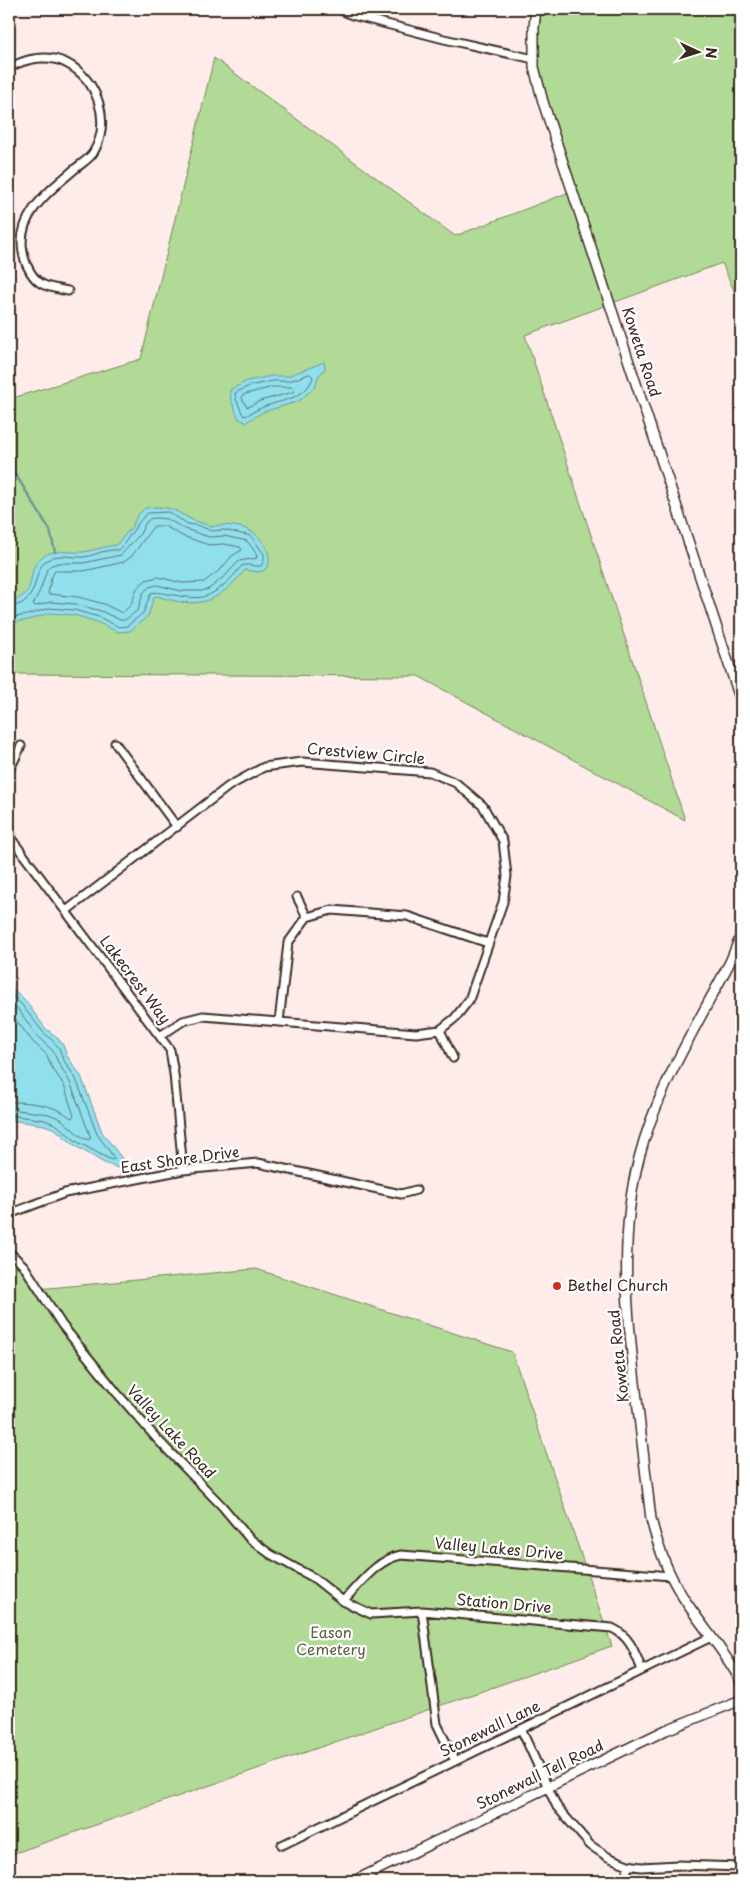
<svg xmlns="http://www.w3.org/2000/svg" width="750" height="1890" font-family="'Playpen Sans',sans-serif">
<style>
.green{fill:#b1da97;stroke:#76825a}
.water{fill:#90dfed;stroke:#6e979a}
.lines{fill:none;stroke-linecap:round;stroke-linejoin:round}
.shore{stroke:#5d7271;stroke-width:1}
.stream{stroke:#6e979a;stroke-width:2.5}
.minor-casing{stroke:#3b2a1e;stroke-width:11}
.tertiary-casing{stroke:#3b2a1e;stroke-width:12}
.minor{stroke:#fff;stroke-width:7}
.tertiary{stroke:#fff;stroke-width:9}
.poi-dot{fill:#c8321e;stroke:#fff;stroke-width:2}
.labels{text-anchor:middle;stroke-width:4.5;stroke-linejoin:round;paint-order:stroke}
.street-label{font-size:15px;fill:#3b2a1e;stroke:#fff}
.poi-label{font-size:15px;fill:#3b2a1e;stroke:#fff;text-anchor:start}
.park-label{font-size:15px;fill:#5e5f42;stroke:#fff}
</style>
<rect width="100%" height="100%" fill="#feecea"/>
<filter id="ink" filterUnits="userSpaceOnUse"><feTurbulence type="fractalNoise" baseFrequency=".02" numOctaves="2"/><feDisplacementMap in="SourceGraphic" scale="10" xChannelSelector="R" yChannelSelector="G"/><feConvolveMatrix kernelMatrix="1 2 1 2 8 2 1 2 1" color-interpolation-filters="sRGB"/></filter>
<g filter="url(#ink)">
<path class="green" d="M 541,9 L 741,9 L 741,307 L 722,263 L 525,335 L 685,820 L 418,676 L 9,674 L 9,399 L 141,359 L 214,58 L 455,236 L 575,190 L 534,62 Z
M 9,1248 L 38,1289 L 256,1269 L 512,1352 L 612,1646 L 9,1855 Z"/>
<path class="water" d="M 324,362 L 325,368 L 318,377 L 315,387 L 299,401 L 263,412 L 246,422 L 239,419 L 231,400 L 230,390 L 247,381 L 272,376 L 288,376 Z
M 157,507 C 175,508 174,511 189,518 C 192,520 207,525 211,526 C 214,527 218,525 222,525 C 231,525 245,527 252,532 C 263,538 277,561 264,570 C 258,574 251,570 245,570 C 217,603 199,610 157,596 L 154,597 L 148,616 L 130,631 L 118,632 L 97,622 L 74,615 L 50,613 L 28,620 L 9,623 L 9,602 C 39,594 25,577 38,561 C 50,547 67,553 82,552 C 94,551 104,546 116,545 L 132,527 L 137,516 L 145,508 Z
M 9,985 L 25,1000 L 46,1029 L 56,1036 L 63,1045 L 67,1056 L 81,1076 L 102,1132 L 123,1160 L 125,1165 L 121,1169 L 104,1163 L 74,1145 L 55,1129 L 44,1125 L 9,1120 Z"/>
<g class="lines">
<path class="shore" d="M 310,374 L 313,377 C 307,396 289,399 272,404 C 262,407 254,411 246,416 L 243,415 L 236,399 L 235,393 L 249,386 L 272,381 L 289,381 Z
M 273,387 L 292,387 L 295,389 L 293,392 L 260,401 L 248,407 L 246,406 L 242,398 L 243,395 Z
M 157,518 L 167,519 L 185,529 L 209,537 L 224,536 L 247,541 L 256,553 L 257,558 L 239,561 L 226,575 L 209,589 L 201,591 L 181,591 L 157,585 L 149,587 L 143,593 L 138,610 L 125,620 L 120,620 L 101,611 L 76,604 L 50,602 L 36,606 L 33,605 L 41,588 L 47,569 L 51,565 L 59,563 L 83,563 L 121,555 L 140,534 L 146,522 L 150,519 Z
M 154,526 L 165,526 L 182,536 L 209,545 L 224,544 L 240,547 L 242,550 L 232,556 L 221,569 L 204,582 L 182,583 L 158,577 L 146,580 L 137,588 L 131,605 L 122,613 L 104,604 L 78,597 L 48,594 L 51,578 L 55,571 L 84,571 L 124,562 L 131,557 Z
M 9,607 C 44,603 29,569 49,559 C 59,553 72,558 84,557 C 92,556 99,552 106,551 C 110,550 114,550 118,550 C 130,539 136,522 148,513 L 168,512 L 188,524 L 200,526 L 211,531 L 224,530 L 251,536 L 264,554 L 264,560 L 261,566 C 255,567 248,563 242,566 C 238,569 235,575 231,578 C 225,585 211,596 202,597 C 187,600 159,590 151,593 L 143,613 L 127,626 L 119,627 L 99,617 L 74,610 L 50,608 L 27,615 L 9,618
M 9,992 L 21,1004 L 43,1032 L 52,1040 L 59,1048 L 63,1059 L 76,1079 L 97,1134 L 115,1159 L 112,1160 L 107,1158 L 76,1141 L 57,1125 L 45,1120 L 9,1115
M 9,1001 L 17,1008 L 38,1037 L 53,1051 L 58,1062 L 70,1082 L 91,1138 L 88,1140 L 79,1135 L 61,1119 L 49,1114 L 9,1109
M 9,1011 L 33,1042 L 47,1055 L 51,1066 L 64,1085 L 74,1116 L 71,1118 C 55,1104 29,1102 9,1102"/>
<path class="stream" d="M 9,464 L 50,530 L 55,552"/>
<defs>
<path id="minor" d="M 339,9 L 352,15 L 444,39 L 534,59
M 9,68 C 26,58 48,54 66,63 C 98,79 112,122 93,153 C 89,159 81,164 76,168 C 49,191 13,217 24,257 C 26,266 33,279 42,284 C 49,288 60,289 68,291
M 115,743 L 177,827
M 9,771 L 21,746
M 9,827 L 13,841 L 170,1050 L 174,1074 L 183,1170
M 297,897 L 307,917
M 66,911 L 229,786 L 264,767 L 302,762 L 430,772 L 456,783 L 483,806 L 503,841 L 507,876 L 503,902 L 469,1000 L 455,1018 L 440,1030 L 416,1033 L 203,1016 L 183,1021 L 160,1036
M 279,1022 L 288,943 L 307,917 L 332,910 L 407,916 L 488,943
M 440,1030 L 453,1058
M 9,1214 L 65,1193 L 183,1170 L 258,1163 L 401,1194 L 416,1190
M 9,1252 L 24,1266 L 62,1325 L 116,1392 L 157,1439 L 222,1506 L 249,1538 L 270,1554 L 314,1578 L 343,1601 L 371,1614 L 422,1611 L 612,1628 C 630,1636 635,1653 642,1670
M 343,1601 C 360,1584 376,1560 401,1555 L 671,1576
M 422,1611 L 437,1724 L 455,1761
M 521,1729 L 557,1807 L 590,1845 L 608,1857 L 628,1865 L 641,1867 L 678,1865 L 741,1867
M 282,1845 L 711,1637
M 625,1881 L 628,1865"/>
<path id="tertiary" d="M 536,9 L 534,27 L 534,67 L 543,102 L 741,701
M 741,935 L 731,960 C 698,1024 657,1088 639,1158 C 619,1235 627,1314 636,1391 C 641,1434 646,1477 651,1519 C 658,1547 667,1573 683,1597 C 701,1626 726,1652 741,1682
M 354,1881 L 666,1730 L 741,1700"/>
</defs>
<use href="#minor" class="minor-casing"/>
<use href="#tertiary" class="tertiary-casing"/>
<use href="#minor" class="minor"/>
<use href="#tertiary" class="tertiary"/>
</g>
</g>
<circle class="poi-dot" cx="557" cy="1286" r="5"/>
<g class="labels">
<g class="street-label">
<text transform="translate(641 352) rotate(72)" y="5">Koweta Road</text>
<text transform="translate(366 754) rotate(5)" y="5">Crestview Circle</text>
<text transform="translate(135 980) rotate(53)" y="5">Lakecrest Way</text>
<text transform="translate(180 1160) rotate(-8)" y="5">East Shore Drive</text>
<text transform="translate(619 1356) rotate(-96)" y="5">Koweta Road</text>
<text transform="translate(171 1432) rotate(47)" y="5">Valley Lake Road</text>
<text transform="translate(499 1549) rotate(5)" y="5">Valley Lakes Drive</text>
<text transform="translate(504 1604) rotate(5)" y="5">Station Drive</text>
<text transform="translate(490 1729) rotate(-26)" y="5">Stonewall Lane</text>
<text transform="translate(540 1775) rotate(-26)" y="5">Stonewall Tell Road</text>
</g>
<g class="poi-label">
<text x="567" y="1291">Bethel Church</text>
</g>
<g class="park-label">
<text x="331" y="1638">Eason<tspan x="331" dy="17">Cemetery</tspan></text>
</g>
</g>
<rect width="750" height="1890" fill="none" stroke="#fff" stroke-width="30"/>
<rect x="15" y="15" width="720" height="1860" fill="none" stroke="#3b2a1e" stroke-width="2" filter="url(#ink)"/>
<g transform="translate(698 52) rotate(94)" stroke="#ffffff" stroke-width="4" paint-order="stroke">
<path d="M0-4L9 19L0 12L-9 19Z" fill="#3b2a1e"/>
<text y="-8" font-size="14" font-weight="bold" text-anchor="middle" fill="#3b2a1e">N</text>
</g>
</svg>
